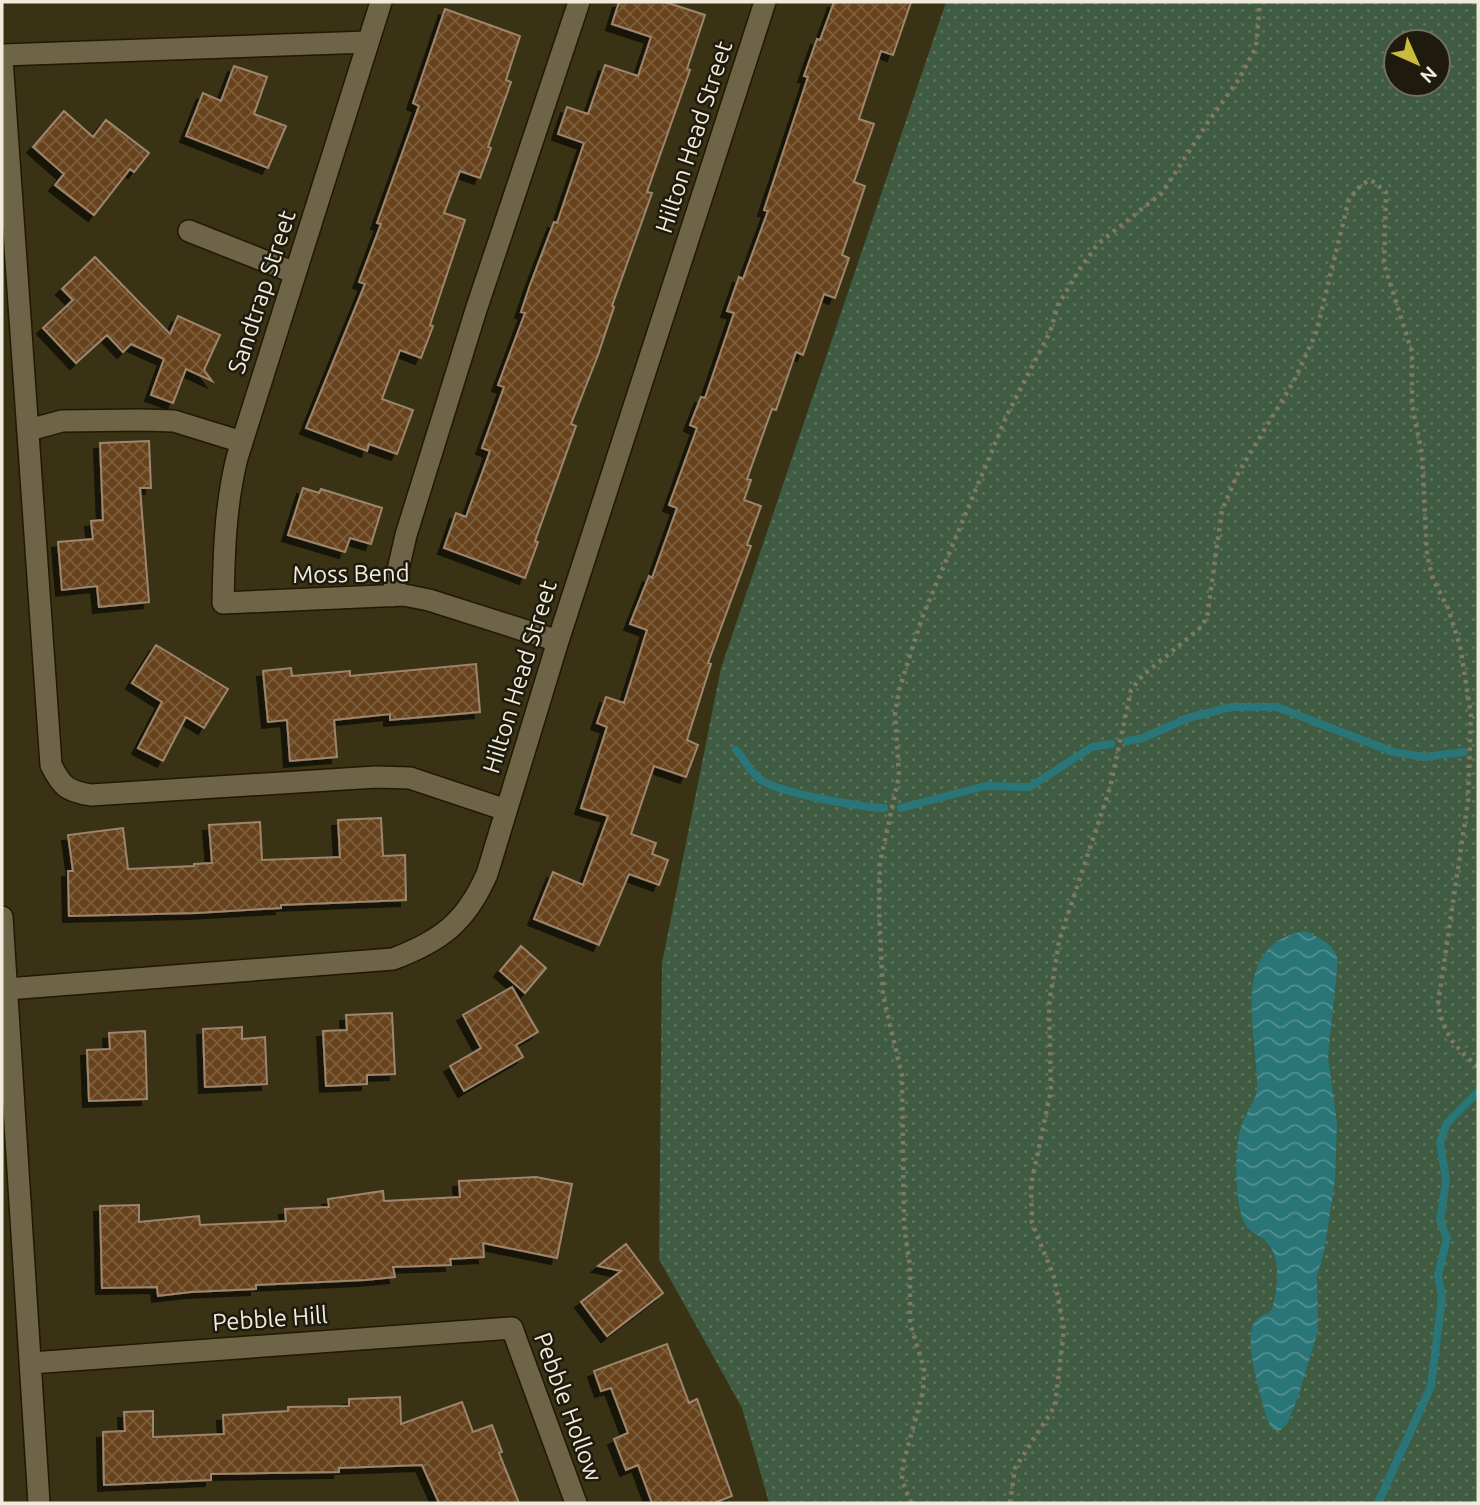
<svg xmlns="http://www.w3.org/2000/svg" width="1480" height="1505" font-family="Ubuntu,sans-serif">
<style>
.grass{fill:url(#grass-dots);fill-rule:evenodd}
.water{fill:url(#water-waves)}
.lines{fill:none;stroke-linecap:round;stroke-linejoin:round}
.stream{stroke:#2a7578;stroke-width:8}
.building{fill:url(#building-cross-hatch);stroke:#9e856d;stroke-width:2;filter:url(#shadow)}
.minor-casing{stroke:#221900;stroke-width:24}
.path{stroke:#807961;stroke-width:4.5;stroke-dasharray:3.5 5;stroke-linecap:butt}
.minor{stroke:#6e6447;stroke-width:21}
.labels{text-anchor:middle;stroke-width:5;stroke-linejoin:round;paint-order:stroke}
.street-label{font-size:24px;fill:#f0ebda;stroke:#1e1a0e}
</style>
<defs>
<pattern id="grass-dots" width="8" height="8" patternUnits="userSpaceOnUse" patternTransform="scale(1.75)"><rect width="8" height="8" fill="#3f5b41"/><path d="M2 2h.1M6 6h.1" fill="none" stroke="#5b735c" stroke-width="1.8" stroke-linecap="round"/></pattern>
<pattern id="water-waves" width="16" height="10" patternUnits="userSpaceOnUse" patternTransform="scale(1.75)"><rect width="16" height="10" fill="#2a7578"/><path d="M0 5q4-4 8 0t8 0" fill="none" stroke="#548f91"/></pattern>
<pattern id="building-cross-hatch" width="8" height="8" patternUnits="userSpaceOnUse" patternTransform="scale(1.75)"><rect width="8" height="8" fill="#67431c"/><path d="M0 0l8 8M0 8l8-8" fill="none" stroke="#7d5e3c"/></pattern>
<filter id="shadow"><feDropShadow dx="-6" dy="6" stdDeviation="0" flood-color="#0009"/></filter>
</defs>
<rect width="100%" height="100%" fill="#3a3215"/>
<path class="grass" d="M 946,2 L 1478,2 L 1478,1503 L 769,1503 L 742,1408 L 659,1259 L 662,963 L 721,668 ZM 1396,42 L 1438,42 L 1438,84 L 1396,84 Z"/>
<path class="water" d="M 1306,931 C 1320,939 1334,943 1338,960 L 1328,1056 L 1337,1124 L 1335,1181 L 1324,1251 L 1317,1276 L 1318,1331 L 1297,1400 L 1288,1422 L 1281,1430 L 1273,1430 L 1267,1419 C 1262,1399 1241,1337 1256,1320 C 1259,1316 1266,1314 1271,1312 C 1277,1294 1282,1261 1269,1245 C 1258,1231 1247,1236 1241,1214 C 1235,1191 1234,1146 1242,1124 C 1246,1113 1256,1101 1257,1089 C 1259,1035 1225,944 1306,931 Z"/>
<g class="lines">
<path class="stream" d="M 1127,741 L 1143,738 L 1188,718 L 1231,707 L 1277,707 L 1393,752 L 1424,757 L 1464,752
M 736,750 C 744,759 751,773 761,780 C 780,793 859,807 884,808
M 901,808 L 985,786 L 1030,787 L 1092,747 L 1111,744
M 1378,1503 L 1431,1386 L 1442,1297 L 1438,1275 L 1447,1238 L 1440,1221 L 1446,1180 L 1440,1142 L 1447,1123 L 1478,1092"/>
</g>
<path class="building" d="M 619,2 L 665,2 L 705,15 L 687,69 L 690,70 L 647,192 L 652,193 L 612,306 L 614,307 L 598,355 L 571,424 L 576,426 L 535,541 L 538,542 L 525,578 L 444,548 L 456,513 L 466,517 L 490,451 L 482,448 L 504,387 L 498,385 L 525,313 L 521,312 L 530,285 L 554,222 L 557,223 L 584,143 L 558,134 L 567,107 L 588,114 L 605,65 L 638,76 L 651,37 L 612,24 Z
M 834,2 L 911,2 L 893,55 L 881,51 L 859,119 L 874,124 L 854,182 L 865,186 L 842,255 L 849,258 L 835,298 L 824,294 L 803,355 L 796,352 L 776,410 L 772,409 L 747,479 L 751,480 L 744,500 L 761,506 L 747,545 L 751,546 L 708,663 L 711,664 L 687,740 L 698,745 L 686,777 L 654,766 L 631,834 L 656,843 L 652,854 L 668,860 L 659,885 L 629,874 L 599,945 L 534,919 L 553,872 L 583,885 L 608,816 L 581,808 L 607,727 L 597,723 L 606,697 L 624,703 L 647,630 L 630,624 L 649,576 L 652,578 L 677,508 L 669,505 L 697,428 L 690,425 L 701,397 L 705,398 L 734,313 L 727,311 L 739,277 L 743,279 L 768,211 L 764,210 L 808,77 L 804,76 L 817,39 L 820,40 Z
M 445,9 L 520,36 L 506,80 L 511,82 L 488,147 L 491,148 L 480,178 L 460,171 L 444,213 L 465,220 L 430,325 L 433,326 L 421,358 L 400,350 L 382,399 L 413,410 L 397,454 L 369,444 L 367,451 L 306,428 L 365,284 L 359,282 L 381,224 L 377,223 L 419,106 L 413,103 Z
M 234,66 L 267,77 L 254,114 L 286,126 L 268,168 L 186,136 L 203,93 L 221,101 Z
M 64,111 L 93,137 L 106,120 L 149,153 L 134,172 L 130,169 L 94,215 L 55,185 L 64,174 L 33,147 Z
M 95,257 L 170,334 L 178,316 L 220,335 L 204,370 L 212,381 L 186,369 L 173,403 L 151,395 L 164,359 L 131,344 L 123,352 L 107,335 L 76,363 L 43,328 L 73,300 L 62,289 Z
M 149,441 L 151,488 L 140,488 L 149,602 L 99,607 L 97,586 L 62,590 L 58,542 L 93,539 L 91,521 L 103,520 L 100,443 Z
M 303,488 L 319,493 L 321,489 L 382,508 L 371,544 L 350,538 L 345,552 L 288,535 Z
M 156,645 L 228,689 L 204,728 L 186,717 L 163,761 L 138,748 L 162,702 L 132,683 Z
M 476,664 L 480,712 L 390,720 L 390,714 L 334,720 L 337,757 L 290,761 L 287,720 L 268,722 L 263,671 L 291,668 L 292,676 L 350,671 L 350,676 Z
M 381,818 L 383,856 L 405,855 L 406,900 L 281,905 L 281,908 L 196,913 L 69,916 L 68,871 L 73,871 L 68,835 L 123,828 L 128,869 L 194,866 L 194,864 L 212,863 L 209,825 L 260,822 L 262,860 L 340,857 L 338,820 Z
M 521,946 L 546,968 L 525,993 L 500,971 Z
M 512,987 L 538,1032 L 516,1045 L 523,1057 L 464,1091 L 450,1066 L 481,1048 L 463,1015 Z
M 392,1013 L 395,1074 L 367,1075 L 367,1084 L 326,1086 L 323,1031 L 347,1030 L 346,1015 Z
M 242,1027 L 242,1039 L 265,1037 L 267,1084 L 205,1087 L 203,1029 Z
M 145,1031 L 147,1099 L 89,1101 L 87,1050 L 110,1049 L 109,1033 Z
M 536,1177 L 572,1184 L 557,1258 L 483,1243 L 484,1257 L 450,1259 L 451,1265 L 393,1267 L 395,1277 L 365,1280 L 256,1285 L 256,1289 L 191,1292 L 158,1296 L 157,1287 L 102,1288 L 100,1206 L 139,1205 L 139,1222 L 199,1216 L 200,1225 L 286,1221 L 285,1209 L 329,1207 L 328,1199 L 383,1191 L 384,1201 L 460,1197 L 459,1181 Z
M 626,1244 L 663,1293 L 607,1336 L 581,1302 L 621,1271 L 598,1266 Z
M 667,1344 L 689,1403 L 697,1399 L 732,1496 L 714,1503 L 652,1503 L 638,1465 L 626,1470 L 614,1439 L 628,1433 L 611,1388 L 601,1391 L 594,1371 Z
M 400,1397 L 401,1424 L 462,1402 L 473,1432 L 492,1425 L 502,1452 L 499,1453 L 519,1503 L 439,1503 L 422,1465 L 339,1468 L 339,1472 L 211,1474 L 211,1480 L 104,1485 L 103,1432 L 125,1431 L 124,1412 L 153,1411 L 153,1437 L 224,1434 L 223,1415 L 288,1411 L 288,1407 L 349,1406 L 349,1399 Z"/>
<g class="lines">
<defs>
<path id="minor" d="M 381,2 L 237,458 C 225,506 224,554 223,603 L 404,595 L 429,600 L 558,641
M 2,55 L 368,42
M 2,59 L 51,765 C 62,787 67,791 91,795 L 376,777 L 410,778 L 506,810
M 189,231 L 295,273
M 29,430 L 62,421 L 142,420 L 174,421 L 242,442
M 392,596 L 406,535 L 476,310 L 579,2
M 2,917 L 39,1503
M 7,989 L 393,959 C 441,941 466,922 487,874 L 558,641 L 765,2
M 31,1363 L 512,1328 L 576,1503"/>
</defs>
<use href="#minor" class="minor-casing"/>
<path class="path" d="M 911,1503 L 902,1480 L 903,1464 L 923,1392 L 924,1368 L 910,1323 L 910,1266 L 904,1226 L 902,1076 L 883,995 L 879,909 L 880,863 L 899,776 L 895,714 L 899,690 L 922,618 L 1007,415 L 1050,332 L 1058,305 L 1081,267 L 1098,244 L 1162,193 L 1208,122 L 1239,79 L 1256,47 L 1260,2
M 1010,1503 L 1015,1468 L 1055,1406 L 1064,1329 L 1054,1277 L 1032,1223 L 1031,1185 L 1051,1090 L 1049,1005 L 1059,941 L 1110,788 L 1131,690 L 1142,676 L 1199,629 L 1207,618 L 1222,510 L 1237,475 L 1294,381 L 1316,333 L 1349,199 L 1362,184 L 1371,180 L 1386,192 L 1384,264 L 1412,352 L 1412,405 L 1422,454 L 1427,555 L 1433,579 L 1448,608 L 1460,646 L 1471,715 L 1468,801 L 1438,1004 C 1444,1035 1455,1047 1478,1067"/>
<use href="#minor" class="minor"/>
</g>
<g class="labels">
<g class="street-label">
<text transform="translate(694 137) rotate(-72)" y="8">Hilton Head Street</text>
<text transform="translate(262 292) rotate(-72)" y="8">Sandtrap Street</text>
<text transform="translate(351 574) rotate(-1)" y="8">Moss Bend</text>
<text transform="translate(520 677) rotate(-73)" y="8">Hilton Head Street</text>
<text transform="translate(270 1319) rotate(-4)" y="8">Pebble Hill</text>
<text transform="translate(568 1407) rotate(70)" y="8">Pebble Hollow</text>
</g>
</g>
<rect width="1480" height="1505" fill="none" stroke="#f0ebda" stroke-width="7"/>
<g transform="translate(1417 63) rotate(135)"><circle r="33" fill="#1e1a0e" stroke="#726e60" stroke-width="2"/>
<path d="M0-5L12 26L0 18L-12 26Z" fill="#c9bb3b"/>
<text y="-10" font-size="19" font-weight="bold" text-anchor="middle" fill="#f0ebda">N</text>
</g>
</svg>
